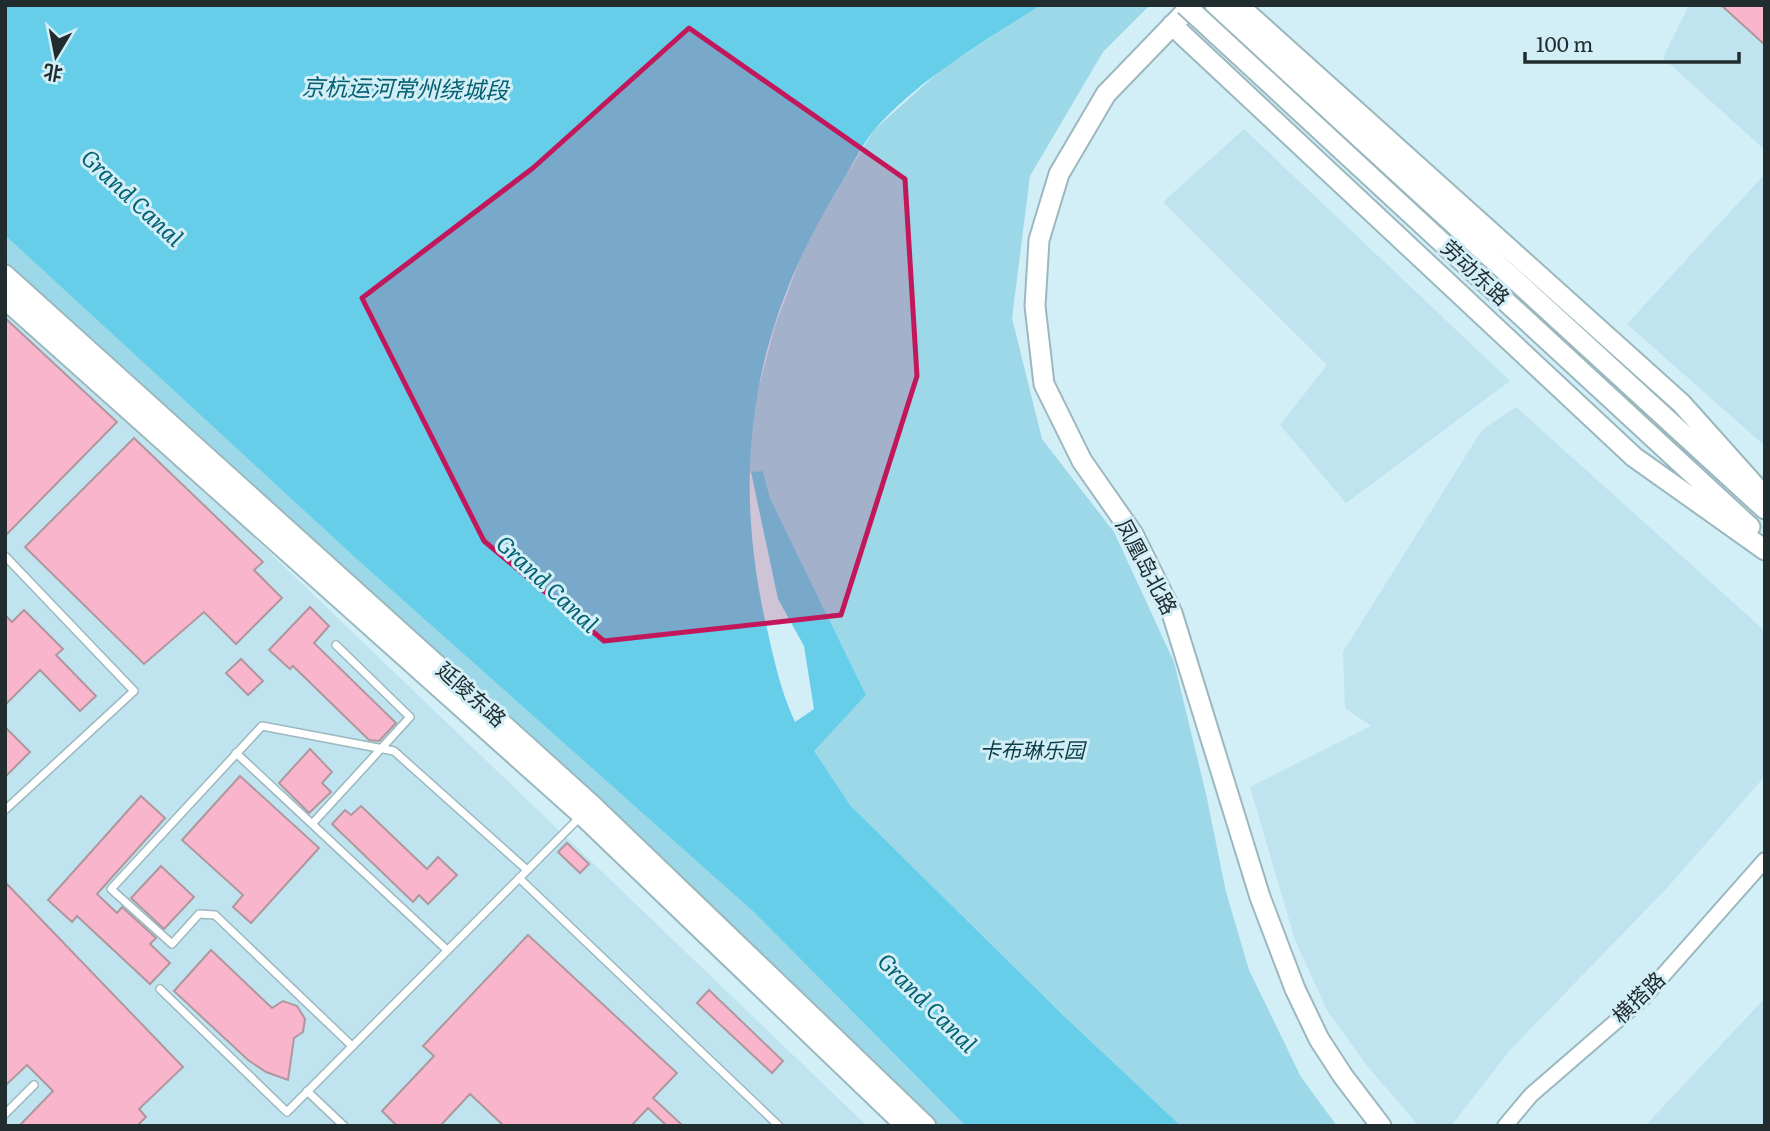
<svg xmlns="http://www.w3.org/2000/svg" width="1770" height="1131" font-family="Literata,'Noto Sans SC',serif">
<style>
.built{fill:#bfe4ef}
.green{fill:#9cd8e8}
.water{fill:#66cee8}
.building{fill:#f8b5cc;stroke:#b0979e;stroke-width:2}
.lines{fill:none;stroke-linecap:round;stroke-linejoin:round}
.lane-casing{stroke:#9cb8bf;stroke-width:10}
.street-casing{stroke:#9cb8bf;stroke-width:18}
.secondary-casing{stroke:#9cb8bf;stroke-width:23}
.lane{stroke:#fff;stroke-width:7}
.street{stroke:#fff;stroke-width:14}
.secondary{stroke:#fff;stroke-width:19}
.secondary-bridge-casing{stroke:#9cb8bf;stroke-width:23;stroke-linecap:butt}
.secondary-bridge{stroke:#fff;stroke-width:19}
.marked{fill:#c2185b;fill-opacity:0.2;stroke:#c2185b;stroke-width:5;stroke-linejoin:round}
.labels{text-anchor:middle;stroke-width:6;stroke-linejoin:round;paint-order:stroke}
.street-label{font-size:21px;fill:#212c2f;stroke:#d2eef6}
.park-label{font-size:21px;font-style:italic;fill:#0b3d48;stroke:#d2eef6}
.water-label{font-size:23px;font-style:italic;fill:#046173;stroke:#d2eef6}
</style>
<rect width="100%" height="100%" fill="#d2eef6"/>
<path class="built" d="M 1689,5 L 1765,5 L 1765,150 L 1663,58 Z
M 1244,129 L 1510,381 L 1346,503 L 1280,425 L 1327,365 L 1163,202 Z
M 1765,174 L 1765,446 L 1627,324 Z
M 5,315 L 247,531 L 867,1126 L 5,1126 Z
M 1516,407 L 1765,631 L 1765,776 L 1667,888 L 1510,1050 L 1451,1126 L 1419,1126 L 1368,1067 L 1328,1012 L 1295,940 L 1250,787 L 1371,726 L 1345,708 L 1343,652 L 1482,430 Z
M 1765,998 L 1765,1126 L 1645,1126 Z"/>
<path class="green" d="M 1041,5 L 1150,5 L 1103,52 L 1030,176 L 1012,318 L 1042,439 L 1114,532 L 1174,662 L 1206,794 L 1226,892 L 1249,970 L 1301,1077 L 1337,1126 L 1181,1126 L 1064,1016 L 850,805 L 813,751 L 866,695 L 770,498 L 763,471 L 747,473 L 752,413 L 775,326 L 808,238 L 874,130 L 942,69 Z
M 5,214 L 748,902 L 974,1126 L 940,1126 L 731,924 L 5,267 Z"/>
<path class="water" d="M 5,5 L 1041,5 C 984,42 921,77 875,129 C 860,147 849,172 836,192 C 753,329 731,464 765,620 C 773,655 780,690 795,722 L 814,709 L 804,646 L 778,599 L 751,472 L 763,471 L 770,498 L 866,695 L 814,751 L 850,805 L 1064,1016 L 1181,1126 L 966,1126 L 754,912 L 358,560 L 5,235 Z"/>
<path class="building" d="M 1721,5 L 1765,5 L 1765,45 Z
M 5,318 L 117,422 L 5,536 Z
M 134,438 L 263,562 L 254,570 L 282,598 L 236,644 L 204,612 L 144,664 L 25,547 Z
M 310,607 L 329,626 L 314,643 L 396,723 L 379,741 L 369,740 L 293,666 L 290,669 L 269,650 Z
M 24,610 L 63,649 L 56,655 L 96,696 L 80,711 L 40,670 L 5,705 L 5,615 L 12,622 Z
M 241,659 L 263,681 L 248,695 L 226,673 Z
M 5,727 L 30,752 L 5,777 Z
M 310,749 L 332,772 L 322,783 L 331,792 L 309,813 L 279,783 Z
M 240,776 L 319,848 L 251,923 L 233,907 L 243,895 L 182,840 Z
M 141,796 L 165,818 L 97,894 L 117,913 L 122,907 L 156,938 L 150,944 L 170,963 L 150,984 L 77,916 L 72,922 L 48,900 Z
M 361,806 L 427,869 L 438,857 L 457,875 L 428,904 L 419,895 L 413,902 L 332,824 L 345,810 L 351,815 Z
M 567,843 L 589,864 L 580,873 L 558,852 Z
M 161,866 L 194,897 L 164,929 L 131,898 Z
M 5,882 L 183,1067 L 139,1109 L 146,1117 L 137,1126 L 19,1126 L 53,1091 L 27,1065 L 5,1086 Z
M 528,935 L 677,1073 L 653,1098 L 683,1126 L 667,1126 L 648,1108 L 631,1126 L 504,1126 L 470,1094 L 440,1126 L 397,1126 L 382,1111 L 434,1056 L 423,1046 Z
M 211,950 L 272,1008 L 283,1001 L 297,1006 L 305,1019 L 303,1032 L 294,1038 L 288,1080 L 266,1072 L 248,1060 L 174,991 Z
M 709,990 L 783,1061 L 772,1073 L 697,1003 Z"/>
<g class="lines">
<defs>
<path id="lane" d="M 5,556 L 134,691 L 5,810
M 236,753 L 447,950
M 312,824 L 410,717 L 336,645
M 519,878 L 779,1126
M 160,989 L 287,1112 L 581,816
M 352,1046 L 215,915 L 199,914 L 172,944 L 111,889 L 262,726 L 394,751 L 527,870
M 307,1091 L 344,1126
M 5,1114 L 34,1085"/>
<path id="street" d="M 1505,1126 L 1531,1095 L 1643,998 L 1765,860"/>
<path id="secondary" d="M 1192,5 L 1106,94 L 1059,174 L 1039,240 L 1035,306 L 1044,384 L 1082,461 L 1133,534 L 1172,613 L 1260,897 L 1295,989 L 1319,1039 L 1343,1076 L 1381,1126
M 1215,5 L 1765,509
M 1238,5 L 1681,403 L 1757,488
M 1172,25 L 1634,457 L 1765,550
M 1383,188 L 1750,527
M 5,275 L 592,805 L 926,1126
M 5,299 L 582,815 L 906,1126"/>
</defs>
<use href="#lane" class="lane-casing"/>
<use href="#street" class="street-casing"/>
<use href="#secondary" class="secondary-casing"/>
<use href="#lane" class="lane"/>
<use href="#street" class="street"/>
<use href="#secondary" class="secondary"/>
<defs>
<path id="secondary-bridge" d="M 1185,5 L 1383,188"/>
</defs>
<use href="#secondary-bridge" class="secondary-bridge-casing"/>
<use href="#secondary-bridge" class="secondary-bridge"/>
</g>
<path class="marked" d="M 689,28 L 905,179 L 917,376 L 841,615 L 604,641 L 484,541 L 362,298 L 533,168 Z"/>
<g class="labels">
<g class="street-label">
<text transform="translate(1475 273) rotate(43)" y="7">劳动东路</text>
<text transform="translate(1146 567) rotate(62)" y="7">凤凰岛北路</text>
<text transform="translate(471 695) rotate(42)" y="7">延陵东路</text>
<text transform="translate(1639 998) rotate(-44)" y="7">横搭路</text>
</g>
<g class="park-label">
<text x="1032" y="758">卡布琳乐园</text>
</g>
<g class="water-label">
<text transform="translate(405 89) rotate(1)" y="8">京杭运河常州绕城段</text>
<text transform="translate(132 198) rotate(43)" y="8">Grand Canal</text>
<text transform="translate(547 584) rotate(43)" y="8">Grand Canal</text>
<text transform="translate(927 1003) rotate(45)" y="8">Grand Canal</text>
</g>
</g>
<rect width="1770" height="1131" fill="none" stroke="#212c2f" stroke-width="14"/>
<g transform="translate(56 56) rotate(190)" stroke="#d2eef6" stroke-width="5" paint-order="stroke">
<path d="M0-5L12 26L0 18L-12 26Z" fill="#212c2f"/>
<text y="-10" font-size="19" font-weight="bold" text-anchor="middle" fill="#212c2f">北</text>
</g>
<path d="M1525 52v10h214v-10" fill="none" stroke="#212c2f" stroke-width="3.5"/>
<text x="1536" y="52" font-size="21" fill="#212c2f" stroke="#d2eef6" stroke-width="5" paint-order="stroke">100 m</text>
</svg>
